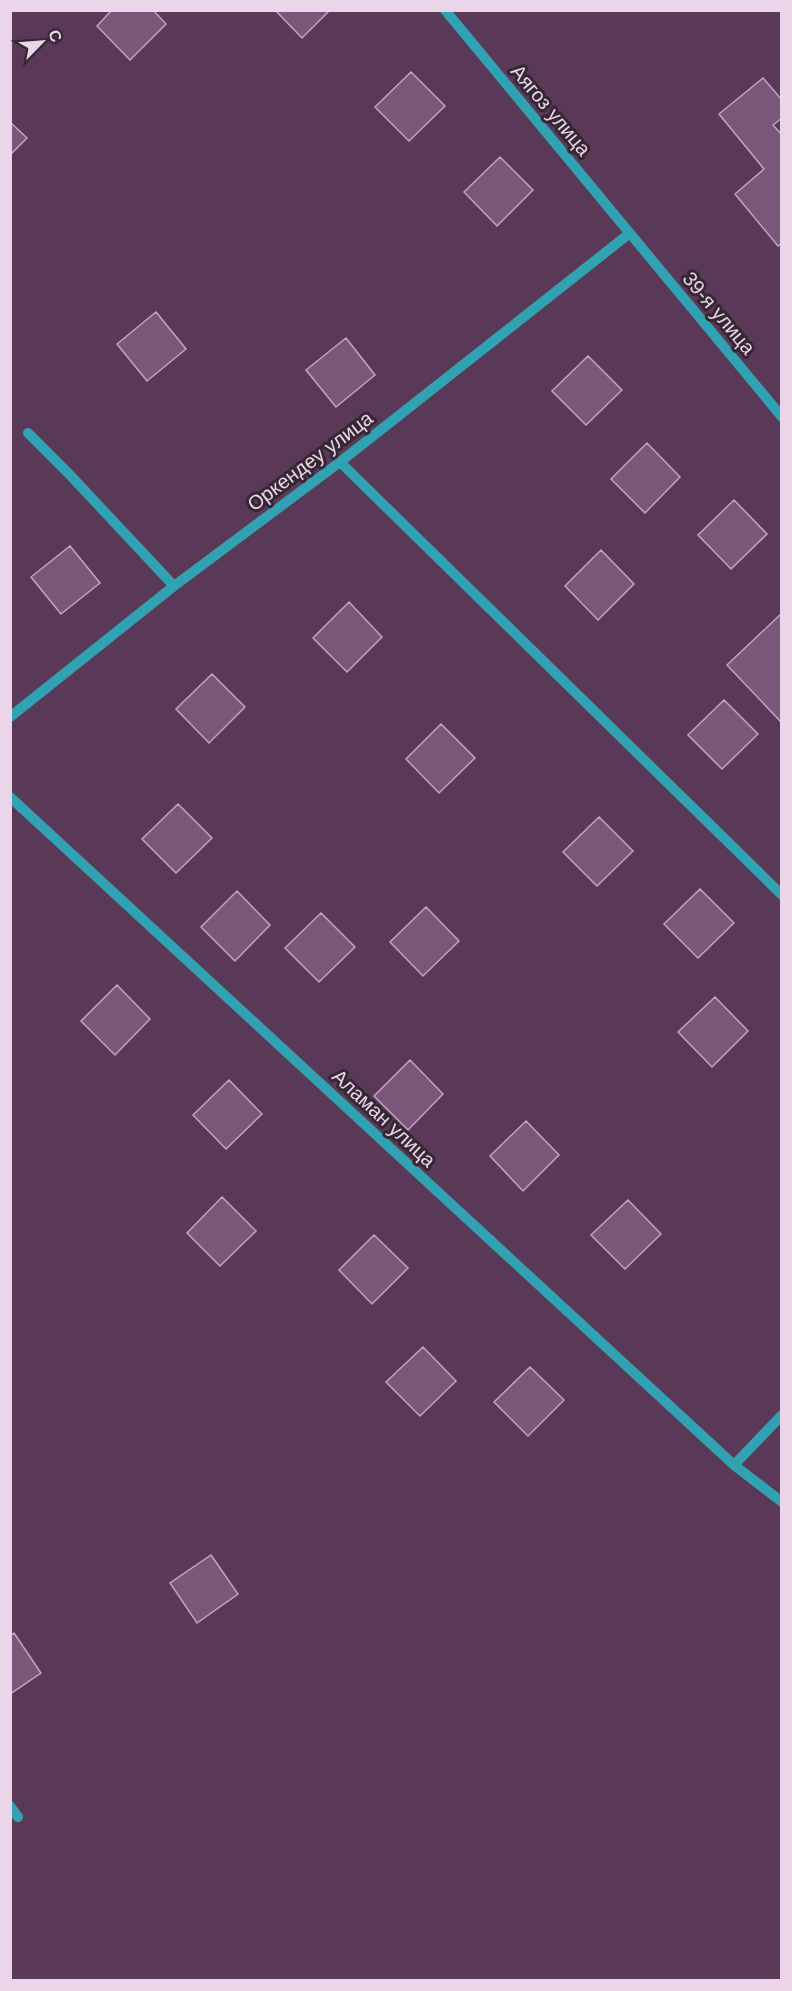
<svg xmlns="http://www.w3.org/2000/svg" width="792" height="1991" font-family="Helvetica,sans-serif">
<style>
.building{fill:#7a5778;stroke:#c7a1c4;stroke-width:1.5}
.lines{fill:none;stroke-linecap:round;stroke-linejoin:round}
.minor{stroke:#31a2b2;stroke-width:10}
.labels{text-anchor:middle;stroke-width:6;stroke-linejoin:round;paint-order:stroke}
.street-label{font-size:20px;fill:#ead6e8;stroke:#362735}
</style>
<rect width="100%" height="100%" fill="#5a3958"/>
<path class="building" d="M 112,10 L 153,10 L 166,24 L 130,60 L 97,26 Z
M 275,10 L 330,10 L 302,38 Z
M 411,72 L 445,106 L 409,141 L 375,107 Z
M 763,78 L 782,100 L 782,118 L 773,125 L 782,135 L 782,243 L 778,246 L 735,194 L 764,169 L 719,114 Z
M 10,122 L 27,138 L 10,155 Z
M 500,157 L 533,190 L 497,226 L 464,192 Z
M 156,312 L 186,349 L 147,381 L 117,344 Z
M 346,338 L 375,375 L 336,407 L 306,370 Z
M 588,356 L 622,390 L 586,425 L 552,391 Z
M 647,443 L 680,477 L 645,513 L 611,479 Z
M 734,500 L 767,534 L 731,569 L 698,535 Z
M 70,546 L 100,583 L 61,614 L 31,577 Z
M 601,550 L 634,584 L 598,620 L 565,586 Z
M 349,602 L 382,637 L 347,672 L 313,638 Z
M 782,613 L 782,723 L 727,665 Z
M 212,674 L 245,707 L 209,743 L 176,709 Z
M 724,700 L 758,734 L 722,769 L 688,735 Z
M 441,724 L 475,758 L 439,793 L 406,759 Z
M 178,804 L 212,838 L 176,873 L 142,839 Z
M 599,817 L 633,851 L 597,886 L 563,852 Z
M 700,889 L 734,923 L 698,958 L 664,924 Z
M 237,891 L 270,925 L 235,961 L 201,927 Z
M 426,907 L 459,941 L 423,976 L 390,942 Z
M 321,913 L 355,947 L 319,982 L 285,948 Z
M 117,985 L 150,1019 L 115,1055 L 81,1021 Z
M 715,997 L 748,1031 L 712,1067 L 678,1032 Z
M 410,1060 L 443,1094 L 408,1130 L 374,1096 Z
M 229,1080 L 262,1114 L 226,1149 L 193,1115 Z
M 526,1121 L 559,1155 L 523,1191 L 490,1156 Z
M 222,1197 L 256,1231 L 220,1266 L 187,1233 Z
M 628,1200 L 661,1234 L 625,1269 L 591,1235 Z
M 374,1235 L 408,1268 L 372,1304 L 339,1270 Z
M 423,1347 L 456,1381 L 420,1416 L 386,1382 Z
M 530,1367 L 564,1400 L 528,1436 L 494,1402 Z
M 211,1555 L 238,1594 L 197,1623 L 170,1583 Z
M 14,1633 L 41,1673 L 10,1694 L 10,1636 Z"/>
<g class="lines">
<path class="minor" d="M 445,10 L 782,417
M 28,433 L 70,475 L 174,586
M 340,462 L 782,895
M 10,717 L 174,586 L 340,462 L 630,233
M 10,797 L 734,1465 L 782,1502
M 734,1465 L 782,1415
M 10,1806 L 18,1817"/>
</g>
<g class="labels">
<g class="street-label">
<text transform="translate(551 110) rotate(50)" y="7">Аягоз улица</text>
<text transform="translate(719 313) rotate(50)" y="7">39-я улица</text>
<text transform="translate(310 461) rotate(-37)" y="7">Оркендеу улица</text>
<text transform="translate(384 1118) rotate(43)" y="7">Аламан улица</text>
</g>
</g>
<rect width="792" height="1991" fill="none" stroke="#ead6e8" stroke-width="24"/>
<g transform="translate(42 42) rotate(65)" stroke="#362735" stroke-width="4.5" paint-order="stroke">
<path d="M0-4.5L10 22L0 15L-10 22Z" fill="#ead6e8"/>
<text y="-9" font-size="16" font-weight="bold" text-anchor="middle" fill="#ead6e8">С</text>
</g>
</svg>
